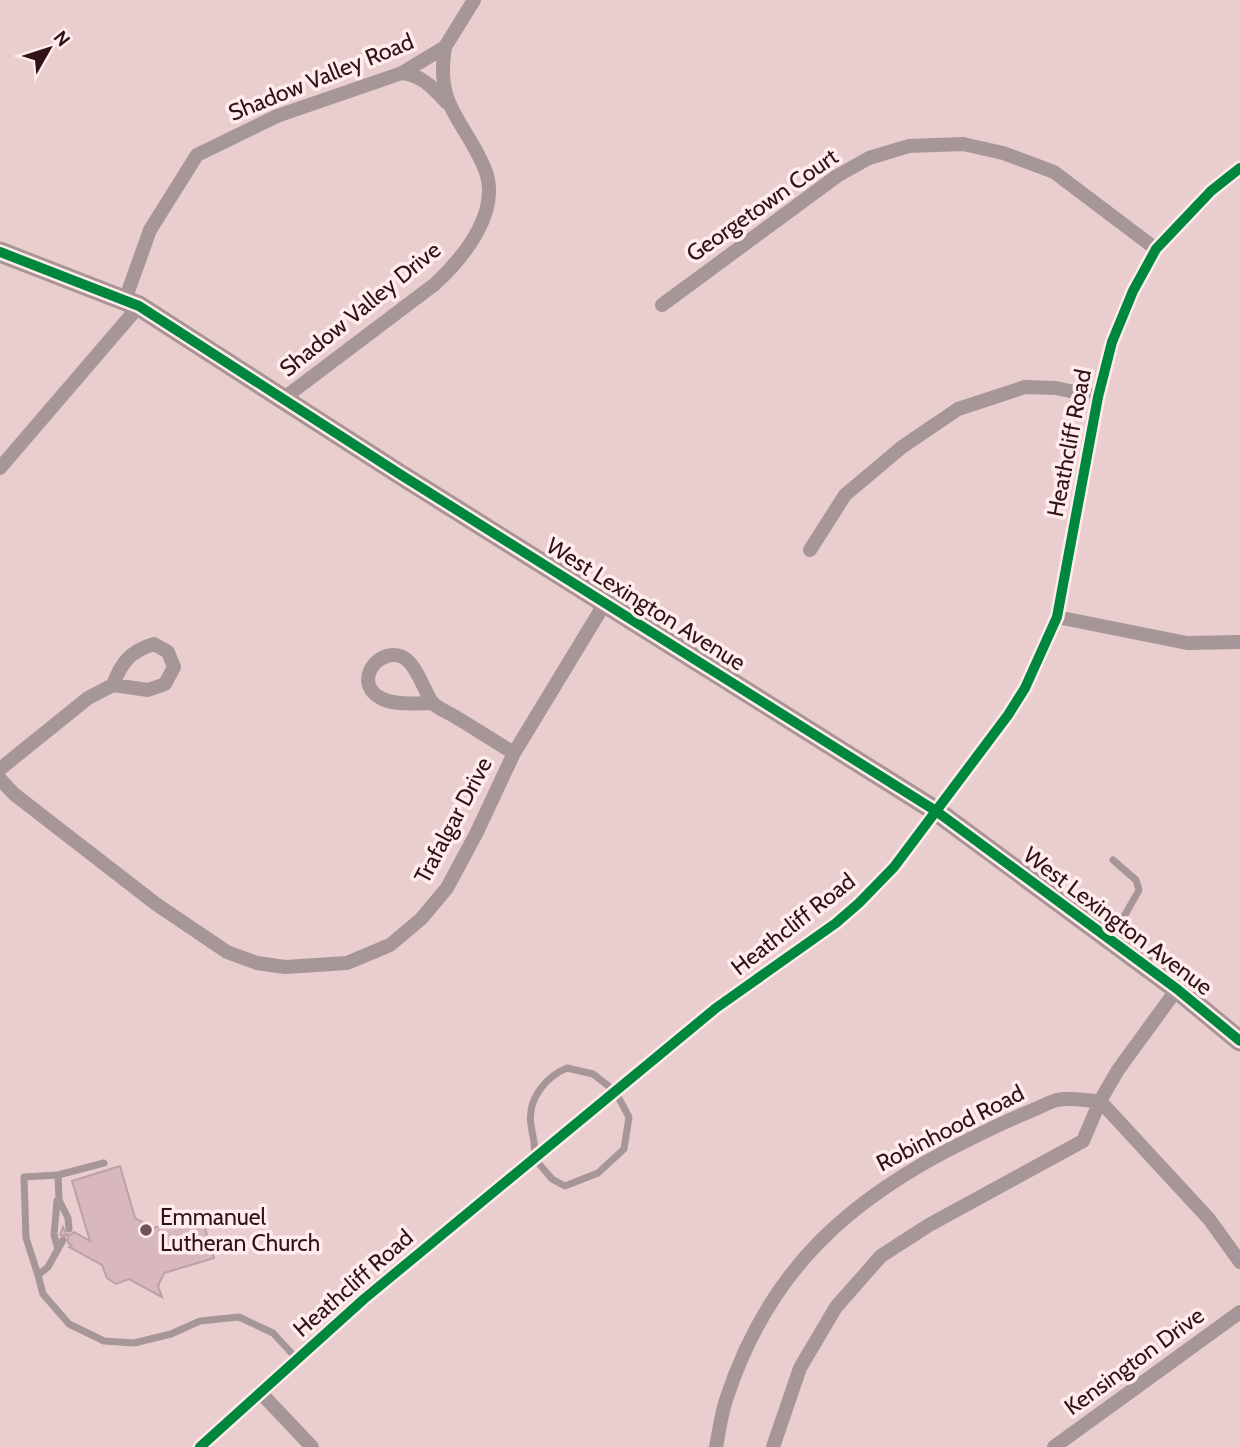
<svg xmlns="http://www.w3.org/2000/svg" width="1240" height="1447" font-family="Cabin,sans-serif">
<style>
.building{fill:#d8b7bf;stroke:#bca1a7;stroke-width:2}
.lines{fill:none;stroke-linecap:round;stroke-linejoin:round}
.lane{stroke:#a79697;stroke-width:7}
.street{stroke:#a79697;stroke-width:14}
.secondary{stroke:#a99595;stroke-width:21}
.cycleway-casing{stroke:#ffeced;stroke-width:15}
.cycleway{stroke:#00873e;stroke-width:10}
.poi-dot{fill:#725356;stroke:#ffeced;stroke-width:2.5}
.labels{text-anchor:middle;stroke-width:7;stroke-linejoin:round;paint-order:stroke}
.street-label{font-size:23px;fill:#311216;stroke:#ffeced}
.poi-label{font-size:23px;fill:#311216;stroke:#ffeced;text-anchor:start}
</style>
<rect width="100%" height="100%" fill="#eacdce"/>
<path class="building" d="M 120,1166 L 135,1218 L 153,1228 L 201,1215 L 214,1258 L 164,1273 L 158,1286 L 162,1297 L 129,1279 L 116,1284 L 107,1278 L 102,1265 L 69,1247 L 72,1245 L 68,1243 L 68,1236 L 60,1235 L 63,1227 L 66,1234 L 70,1235 L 74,1232 L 90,1241 L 72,1181 Z"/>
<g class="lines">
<path class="lane" d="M 1110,935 L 1121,922 L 1139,890 L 1136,880 L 1113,860
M 567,1068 L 593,1074 L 615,1091 L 629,1117 L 624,1149 L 598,1173 L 565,1186 L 552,1179 L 534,1158 C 536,1140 533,1141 531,1125 C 527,1100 545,1077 567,1068 Z
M 58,1175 L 104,1163
M 57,1201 L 54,1235 L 58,1249
M 63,1240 L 48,1267 L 38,1275 L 43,1294 L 69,1324 L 104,1341 L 134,1343 L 171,1334 L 200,1321 L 239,1317 L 273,1333 L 297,1359
M 38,1275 L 26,1238 L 24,1177 L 58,1175 L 59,1200 L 68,1218 L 69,1229"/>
<path class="street" d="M 402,73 C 423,76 432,87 447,103
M 125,300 L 150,230 L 197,155 L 277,116 L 402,73 L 445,47 L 474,0
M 662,305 L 837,176 L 869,158 L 909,146 L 963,144 L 1003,153 L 1054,172 L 1156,249
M 284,398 L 435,284 C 464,257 503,210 484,167 C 463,118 435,107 445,47
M 0,468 L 139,306
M 810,550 L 845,495 L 902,447 L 958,409 L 1025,387 L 1056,388 L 1098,397
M 1057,617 L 1187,643 L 1240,642
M 432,703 C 417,703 393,706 379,697 C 360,686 368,662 387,656 C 414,648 421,687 432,702 C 436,708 448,712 454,716 C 474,728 494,741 514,753
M 0,769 L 88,698 L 113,685 L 148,690 L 165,684 L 174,667 L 168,652 L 154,644 C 130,651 121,663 113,685
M 0,779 L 14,794 L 156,904 L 227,952 L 257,963 L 285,967 L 347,963 L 390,945 L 421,919 L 447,888 L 477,832 L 514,753 L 605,603
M 1100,1101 L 1209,1219 L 1240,1262
M 260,1392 L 312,1447
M 200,1447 L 364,1299 L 716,1008 L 836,923 L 859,903 L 894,867 L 1008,715 L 1025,688 L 1057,617 L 1098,397 L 1112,342 L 1133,291 L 1156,249 L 1211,191 L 1240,168
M 716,1447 C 719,1432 721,1415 726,1400 C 768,1270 850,1197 970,1139 C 990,1129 1011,1119 1033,1110 C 1041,1107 1049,1102 1057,1100 C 1070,1097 1087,1101 1100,1101
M 773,1447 L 800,1368 L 836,1307 L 881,1256 L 929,1225 L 1083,1141 L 1100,1101 L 1118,1070 L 1177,989
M 1054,1447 L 1240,1312"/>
<path class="secondary" d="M 0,252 L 139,306 L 398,473 L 936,811 L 1177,989 L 1240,1041"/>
<defs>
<path id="cycleway" d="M 0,252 L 139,306 L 398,473 L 936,811 L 1177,989 L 1240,1041
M 200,1447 L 364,1299 L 716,1008 L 836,923 L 859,903 L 894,867 L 1008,715 L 1025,688 L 1057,617 L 1098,397 L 1112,342 L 1133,291 L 1156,249 L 1211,191 L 1240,168"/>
</defs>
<use href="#cycleway" class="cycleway-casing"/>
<use href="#cycleway" class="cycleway"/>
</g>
<circle class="poi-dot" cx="146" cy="1230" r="7"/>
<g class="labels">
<g class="street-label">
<text transform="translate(321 77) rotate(-22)" y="8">Shadow Valley Road</text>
<text transform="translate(762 205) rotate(-35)" y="8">Georgetown Court</text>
<text transform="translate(360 309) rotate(-39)" y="8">Shadow Valley Drive</text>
<text transform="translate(1069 443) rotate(-79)" y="8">Heathcliff Road</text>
<text transform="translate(646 604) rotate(32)" y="8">West Lexington Avenue</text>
<text transform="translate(453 820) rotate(-62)" y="8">Trafalgar Drive</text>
<text transform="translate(1118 921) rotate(37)" y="8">West Lexington Avenue</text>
<text transform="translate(793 924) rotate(-38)" y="8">Heathcliff Road</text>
<text transform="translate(950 1128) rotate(-27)" y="8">Robinhood Road</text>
<text transform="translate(353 1283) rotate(-41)" y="8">Heathcliff Road</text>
<text transform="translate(1134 1361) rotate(-36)" y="8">Kensington Drive</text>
</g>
<g class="poi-label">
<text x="160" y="1225">Emmanuel<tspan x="160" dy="26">Lutheran Church</tspan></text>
</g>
</g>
<g transform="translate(49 49) rotate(51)" stroke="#ffeced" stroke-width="5" paint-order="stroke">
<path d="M0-5L12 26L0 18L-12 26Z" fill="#311216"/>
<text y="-10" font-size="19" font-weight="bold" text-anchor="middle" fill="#311216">N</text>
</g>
</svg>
